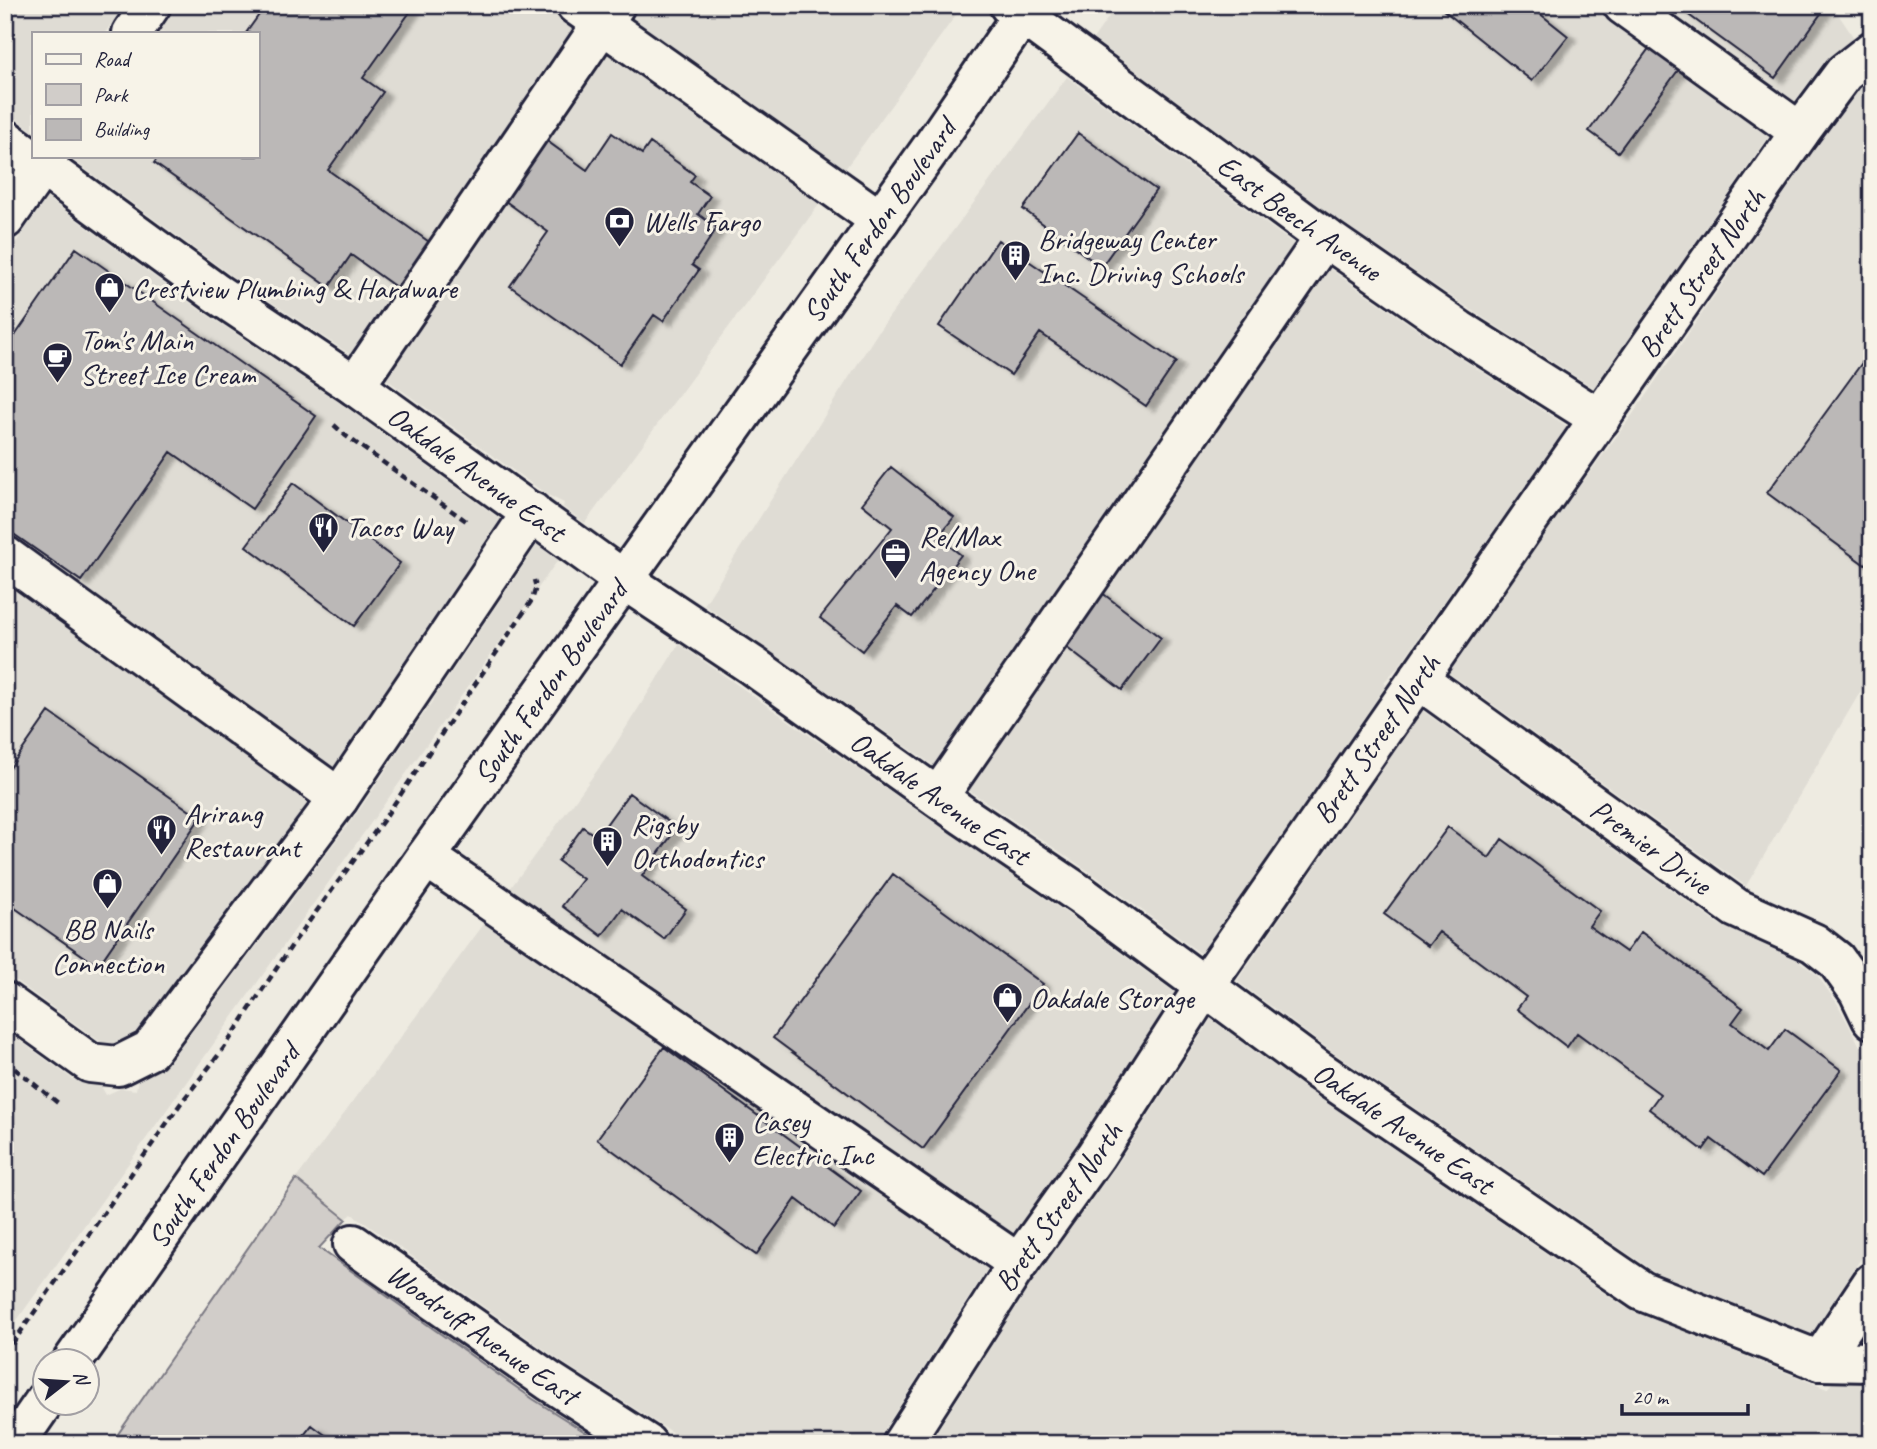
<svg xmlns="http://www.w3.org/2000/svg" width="1877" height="1449" font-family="Caveat,sans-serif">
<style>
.built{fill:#dfdcd4}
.green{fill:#d1cdc9;stroke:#7a7882;stroke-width:2}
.building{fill:#bbb8b7;stroke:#22223b;stroke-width:2;filter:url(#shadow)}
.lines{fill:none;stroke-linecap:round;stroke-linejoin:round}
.minor-casing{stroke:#22223b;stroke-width:44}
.major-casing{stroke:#22223b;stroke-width:44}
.path{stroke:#22223b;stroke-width:4.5;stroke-dasharray:7 5;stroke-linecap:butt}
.minor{stroke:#f7f3e8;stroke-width:38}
.major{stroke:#f7f3e8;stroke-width:38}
.labels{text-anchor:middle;stroke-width:6;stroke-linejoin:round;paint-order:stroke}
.street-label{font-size:30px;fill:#22223b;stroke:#f7f3e8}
.poi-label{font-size:30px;fill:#22223b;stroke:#f7f3e8;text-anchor:start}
</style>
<defs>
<filter id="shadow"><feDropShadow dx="8" dy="4.5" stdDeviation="2" flood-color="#0004"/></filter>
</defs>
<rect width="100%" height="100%" fill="#eeebe1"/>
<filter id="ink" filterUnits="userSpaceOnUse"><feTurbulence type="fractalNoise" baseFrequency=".0143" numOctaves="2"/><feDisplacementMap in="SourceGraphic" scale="14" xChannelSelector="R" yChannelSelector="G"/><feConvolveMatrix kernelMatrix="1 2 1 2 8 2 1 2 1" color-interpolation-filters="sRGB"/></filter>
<g filter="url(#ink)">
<path class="built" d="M 5,5 L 124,5 L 105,33 L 33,33 L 33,131 L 5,110 Z
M 178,5 L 963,5 L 867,139 L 585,523 L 563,507 L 564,503 L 546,494 L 372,369 L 232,276 L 73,160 L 76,156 L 257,156 L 257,33 L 159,33 Z
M 1117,5 L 1832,5 L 1854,38 L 1824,62 L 1779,122 L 1594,388 L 1474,312 L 1329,213 L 1093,39 Z
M 1067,77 L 1298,247 L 1443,347 L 1567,426 L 1398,667 L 1384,682 L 1386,685 L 1201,954 L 1097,877 L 980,798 L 704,605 L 878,332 Z
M 1872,79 L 1872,672 L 1746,886 L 1449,673 L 1546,532 L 1633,414 L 1819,143 L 1862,86 Z
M 47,198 L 200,310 L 340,403 L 500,519 L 320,788 L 134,1035 L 115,1044 L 102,1043 L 5,973 L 5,258 Z
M 537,545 L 558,560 L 5,1337 L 5,1030 L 74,1080 L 101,1086 L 106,1095 L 121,1088 L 136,1090 L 138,1079 L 161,1069 L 170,1061 L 360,809 Z
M 679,644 L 948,832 L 1065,912 L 1175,993 L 1076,1146 L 991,1263 L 875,1444 L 690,1444 L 565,1364 L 352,1214 L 346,1219 L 296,1179 L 610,753 Z
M 1423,711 L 1720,925 L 1799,961 L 1817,975 L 1837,1003 L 1872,1069 L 1872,1242 L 1811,1334 L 1655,1272 L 1334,1053 L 1237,981 Z
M 1211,1019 L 1303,1087 L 1626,1308 L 1827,1389 L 1832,1383 L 1864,1383 L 1865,1388 L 1872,1387 L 1872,1433 L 1820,1444 L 1608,1444 L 1601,1438 L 1540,1444 L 929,1444 L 1031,1284 L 1117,1165 Z"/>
<path class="green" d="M 296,1179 L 346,1219 L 319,1248 L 533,1399 L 604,1444 L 111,1444 Z"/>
<path class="building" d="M 266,5 L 415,5 L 363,78 L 383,92 L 328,170 L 432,244 L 400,290 L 351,255 L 329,287 L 154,163 L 159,156 L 257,156 L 257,33 L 246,33 Z
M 1437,5 L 1529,5 L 1568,36 L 1532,81 Z
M 1675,5 L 1827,5 L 1775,78 Z
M 1650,47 L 1679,69 L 1618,152 L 1589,131 Z
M 612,133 L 642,154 L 650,143 L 695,175 L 690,182 L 710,196 L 698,214 L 717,228 L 692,265 L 699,270 L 663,321 L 654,315 L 620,364 L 510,286 L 548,232 L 497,195 L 540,136 L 587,170 Z
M 1078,133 L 1156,190 L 1101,267 L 1023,209 Z
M 998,240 L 1176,362 L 1146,406 L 1040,333 L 1011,375 L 939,326 Z
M 76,248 L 316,416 L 252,509 L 171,452 L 81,581 L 5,528 L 5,350 Z
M 1872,349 L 1872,555 L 1865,565 L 1767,493 Z
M 891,467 L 954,517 L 938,537 L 961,555 L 912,617 L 897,606 L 862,651 L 820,618 L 892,528 L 862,504 Z
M 293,483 L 400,563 L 354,626 L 246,546 Z
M 1097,589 L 1161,638 L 1122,690 L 1058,641 Z
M 49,712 L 200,818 L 98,966 L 5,901 L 5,775 Z
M 629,793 L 677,828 L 642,876 L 686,909 L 664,939 L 622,909 L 602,936 L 562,906 L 583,879 L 558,861 L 583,827 L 597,837 Z
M 1448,827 L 1489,858 L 1502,839 L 1600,911 L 1589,926 L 1626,952 L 1641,932 L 1743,1008 L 1732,1023 L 1769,1051 L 1785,1029 L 1841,1070 L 1762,1177 L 1711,1139 L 1703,1150 L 1649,1109 L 1660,1094 L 1577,1033 L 1567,1047 L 1517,1009 L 1526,997 L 1439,932 L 1428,946 L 1384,914 Z
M 893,874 L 1043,984 L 923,1149 L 773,1038 Z
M 664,1047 L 861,1191 L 834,1228 L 796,1199 L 756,1255 L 597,1139 Z
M 312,1425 L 337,1444 L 297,1444 Z"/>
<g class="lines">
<defs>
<g id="minor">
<path d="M 576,5 L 880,220"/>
<path id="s1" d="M 1009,5 L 1313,229 L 1459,330 L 1600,419"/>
<path d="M 1623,5 L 1800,132"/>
<path d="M 132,33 L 151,5"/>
<path id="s2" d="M 5,139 L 216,293 L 355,386 L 624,580 L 753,666 L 964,816 L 1081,895 L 1318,1070 L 1642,1291 L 1820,1361 L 1872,1362"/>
<path d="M 5,219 L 49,156"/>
<path d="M 355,386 L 615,5"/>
<path d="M 5,556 L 339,798"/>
<path id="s3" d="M 1418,679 L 1736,908 L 1814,943 L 1836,960 L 1859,992 L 1872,1019"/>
<path d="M 938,797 L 1325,237"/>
<path d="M 426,857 L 1018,1263"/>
<path d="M 5,1002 L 90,1063 L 118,1066 L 150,1050 L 339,798 L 532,512"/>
<path id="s4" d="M 353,1244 L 549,1381 L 647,1444"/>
<path d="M 1820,1361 L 1872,1283"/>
<path id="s5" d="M 902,1444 L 1011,1274 L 1096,1155 L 1205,986 L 1527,522 L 1800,132 L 1844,73 L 1872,51"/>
</g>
<g id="major">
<path id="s6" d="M 72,1362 L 426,857 L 932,147 L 1029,5"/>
<path d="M 15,1444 L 46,1399"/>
</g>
</defs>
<use href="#minor" class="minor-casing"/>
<use href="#major" class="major-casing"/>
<path class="path" d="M 5,63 L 13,68
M 334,425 L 346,436 L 469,523
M 5,1061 L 58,1103
M 5,1354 L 181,1103 L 224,1048 L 294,942 L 382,822 L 532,600 L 536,587 L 534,580"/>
<use href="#minor" class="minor"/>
<use href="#major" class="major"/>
</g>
</g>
<defs>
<symbol id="bank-pin" viewBox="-11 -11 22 30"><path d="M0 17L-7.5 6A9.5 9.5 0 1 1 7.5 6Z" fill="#22223b" stroke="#f7f3e8"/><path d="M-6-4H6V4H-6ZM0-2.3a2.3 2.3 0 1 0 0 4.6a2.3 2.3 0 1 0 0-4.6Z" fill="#fff"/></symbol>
<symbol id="building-pin" viewBox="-11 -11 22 30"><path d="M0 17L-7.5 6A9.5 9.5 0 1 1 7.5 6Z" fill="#22223b" stroke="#f7f3e8"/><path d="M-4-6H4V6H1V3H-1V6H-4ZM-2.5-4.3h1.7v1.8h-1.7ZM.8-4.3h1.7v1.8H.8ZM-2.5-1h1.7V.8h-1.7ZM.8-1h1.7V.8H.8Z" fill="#fff"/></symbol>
<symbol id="shop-pin" viewBox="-11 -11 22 30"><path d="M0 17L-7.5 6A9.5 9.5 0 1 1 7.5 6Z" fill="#22223b" stroke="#f7f3e8"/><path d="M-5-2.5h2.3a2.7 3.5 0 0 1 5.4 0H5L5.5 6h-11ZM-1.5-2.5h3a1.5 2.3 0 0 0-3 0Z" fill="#fff"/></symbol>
<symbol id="cafe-pin" viewBox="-11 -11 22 30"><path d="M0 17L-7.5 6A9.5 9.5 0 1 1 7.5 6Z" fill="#22223b" stroke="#f7f3e8"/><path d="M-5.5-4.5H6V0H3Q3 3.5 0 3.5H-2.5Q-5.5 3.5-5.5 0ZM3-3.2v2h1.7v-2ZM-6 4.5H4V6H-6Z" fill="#fff"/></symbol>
<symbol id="restaurant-pin" viewBox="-11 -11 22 30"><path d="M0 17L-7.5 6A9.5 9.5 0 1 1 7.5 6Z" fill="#22223b" stroke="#f7f3e8"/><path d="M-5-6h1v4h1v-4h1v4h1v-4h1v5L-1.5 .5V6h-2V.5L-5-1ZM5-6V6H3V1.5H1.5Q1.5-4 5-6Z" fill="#fff"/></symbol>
<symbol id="office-pin" viewBox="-11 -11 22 30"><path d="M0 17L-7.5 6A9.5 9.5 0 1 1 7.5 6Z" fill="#22223b" stroke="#f7f3e8"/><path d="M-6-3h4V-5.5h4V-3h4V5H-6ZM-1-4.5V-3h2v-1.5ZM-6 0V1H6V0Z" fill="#fff"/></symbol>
</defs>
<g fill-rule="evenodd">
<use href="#bank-pin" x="602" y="204" width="35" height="47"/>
<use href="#building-pin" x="998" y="238" width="35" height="47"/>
<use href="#shop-pin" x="92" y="270" width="35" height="47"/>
<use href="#cafe-pin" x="40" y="340" width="35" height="47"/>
<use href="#restaurant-pin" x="306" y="510" width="35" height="47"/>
<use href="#office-pin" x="878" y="536" width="35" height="47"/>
<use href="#restaurant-pin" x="144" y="812" width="35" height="47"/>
<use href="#building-pin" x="590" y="824" width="35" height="47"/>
<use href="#shop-pin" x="90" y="866" width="35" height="47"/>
<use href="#shop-pin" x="990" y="980" width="35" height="47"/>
<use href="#building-pin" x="712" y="1120" width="35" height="47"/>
</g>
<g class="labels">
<g class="street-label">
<text dy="10" stroke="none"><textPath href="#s1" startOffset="360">East Beech Avenue</textPath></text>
<text dy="10" stroke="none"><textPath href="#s6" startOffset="1398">South Ferdon Boulevard</textPath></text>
<text dy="10" stroke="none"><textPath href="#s5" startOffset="1418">Brett Street North</textPath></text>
<text dy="10" stroke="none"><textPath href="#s2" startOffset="578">Oakdale Avenue East</textPath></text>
<text dy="10" stroke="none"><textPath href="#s6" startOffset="831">South Ferdon Boulevard</textPath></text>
<text dy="10" stroke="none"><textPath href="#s5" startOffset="850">Brett Street North</textPath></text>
<text dy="10" stroke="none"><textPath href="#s2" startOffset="1144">Oakdale Avenue East</textPath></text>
<text dy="10" stroke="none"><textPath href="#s3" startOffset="287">Premier Drive</textPath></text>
<text dy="10" stroke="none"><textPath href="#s2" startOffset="1713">Oakdale Avenue East</textPath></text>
<text dy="10" stroke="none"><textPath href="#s6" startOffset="264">South Ferdon Boulevard</textPath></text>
<text dy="10" stroke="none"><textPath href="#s5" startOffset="284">Brett Street North</textPath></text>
<text dy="10" stroke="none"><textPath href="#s4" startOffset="158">Woodruff Avenue East</textPath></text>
</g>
<g class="poi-label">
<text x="643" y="231">Wells Fargo</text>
<text x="1038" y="249">Bridgeway Center<tspan x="1038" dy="34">Inc. Driving Schools</tspan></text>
<text x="132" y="298">Crestview Plumbing &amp; Hardware</text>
<text x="80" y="350">Tom's Main<tspan x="80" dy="34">Street Ice Cream</tspan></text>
<text x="346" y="537">Tacos Way</text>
<text x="919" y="546">Re/Max<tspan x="919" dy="34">Agency One</tspan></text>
<text x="184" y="823">Arirang<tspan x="184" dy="34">Restaurant</tspan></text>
<text x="631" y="834">Rigsby<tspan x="631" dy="34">Orthodontics</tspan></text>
<text x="108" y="939" text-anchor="middle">BB Nails<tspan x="108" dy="34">Connection</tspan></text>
<text x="1030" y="1008">Oakdale Storage</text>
<text x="752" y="1131">Casey<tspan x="752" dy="34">Electric Inc</tspan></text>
</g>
</g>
<rect width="1877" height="1449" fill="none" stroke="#f7f3e8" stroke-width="28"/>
<rect x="14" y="14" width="1849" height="1421" fill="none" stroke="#22223b" stroke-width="2.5" filter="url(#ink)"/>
<rect x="32" y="32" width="228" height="126" fill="#f7f3e8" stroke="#a29fa3" stroke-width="2"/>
<rect x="46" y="54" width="35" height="10" fill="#f7f3e8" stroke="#a29fa3" stroke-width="2"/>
<text x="94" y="66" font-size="21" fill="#22223b">Road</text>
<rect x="46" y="84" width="35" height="21" fill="#d1cdc9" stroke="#a29fa3" stroke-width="2"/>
<text x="94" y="102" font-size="21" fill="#22223b">Park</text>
<rect x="46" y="119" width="35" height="21" fill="#bbb8b7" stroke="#a29fa3" stroke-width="2"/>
<text x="94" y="136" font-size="21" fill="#22223b">Building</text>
<g transform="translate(66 1382) rotate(73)"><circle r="33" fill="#f7f3e8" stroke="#a29fa3" stroke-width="2"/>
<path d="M0-5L12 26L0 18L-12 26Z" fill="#22223b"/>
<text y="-10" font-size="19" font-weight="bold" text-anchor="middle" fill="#22223b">N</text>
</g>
<path d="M1622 1404v10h126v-10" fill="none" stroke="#22223b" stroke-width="3.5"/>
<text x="1632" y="1404" font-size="21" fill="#22223b" stroke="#f7f3e8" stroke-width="5" paint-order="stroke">20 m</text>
</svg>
